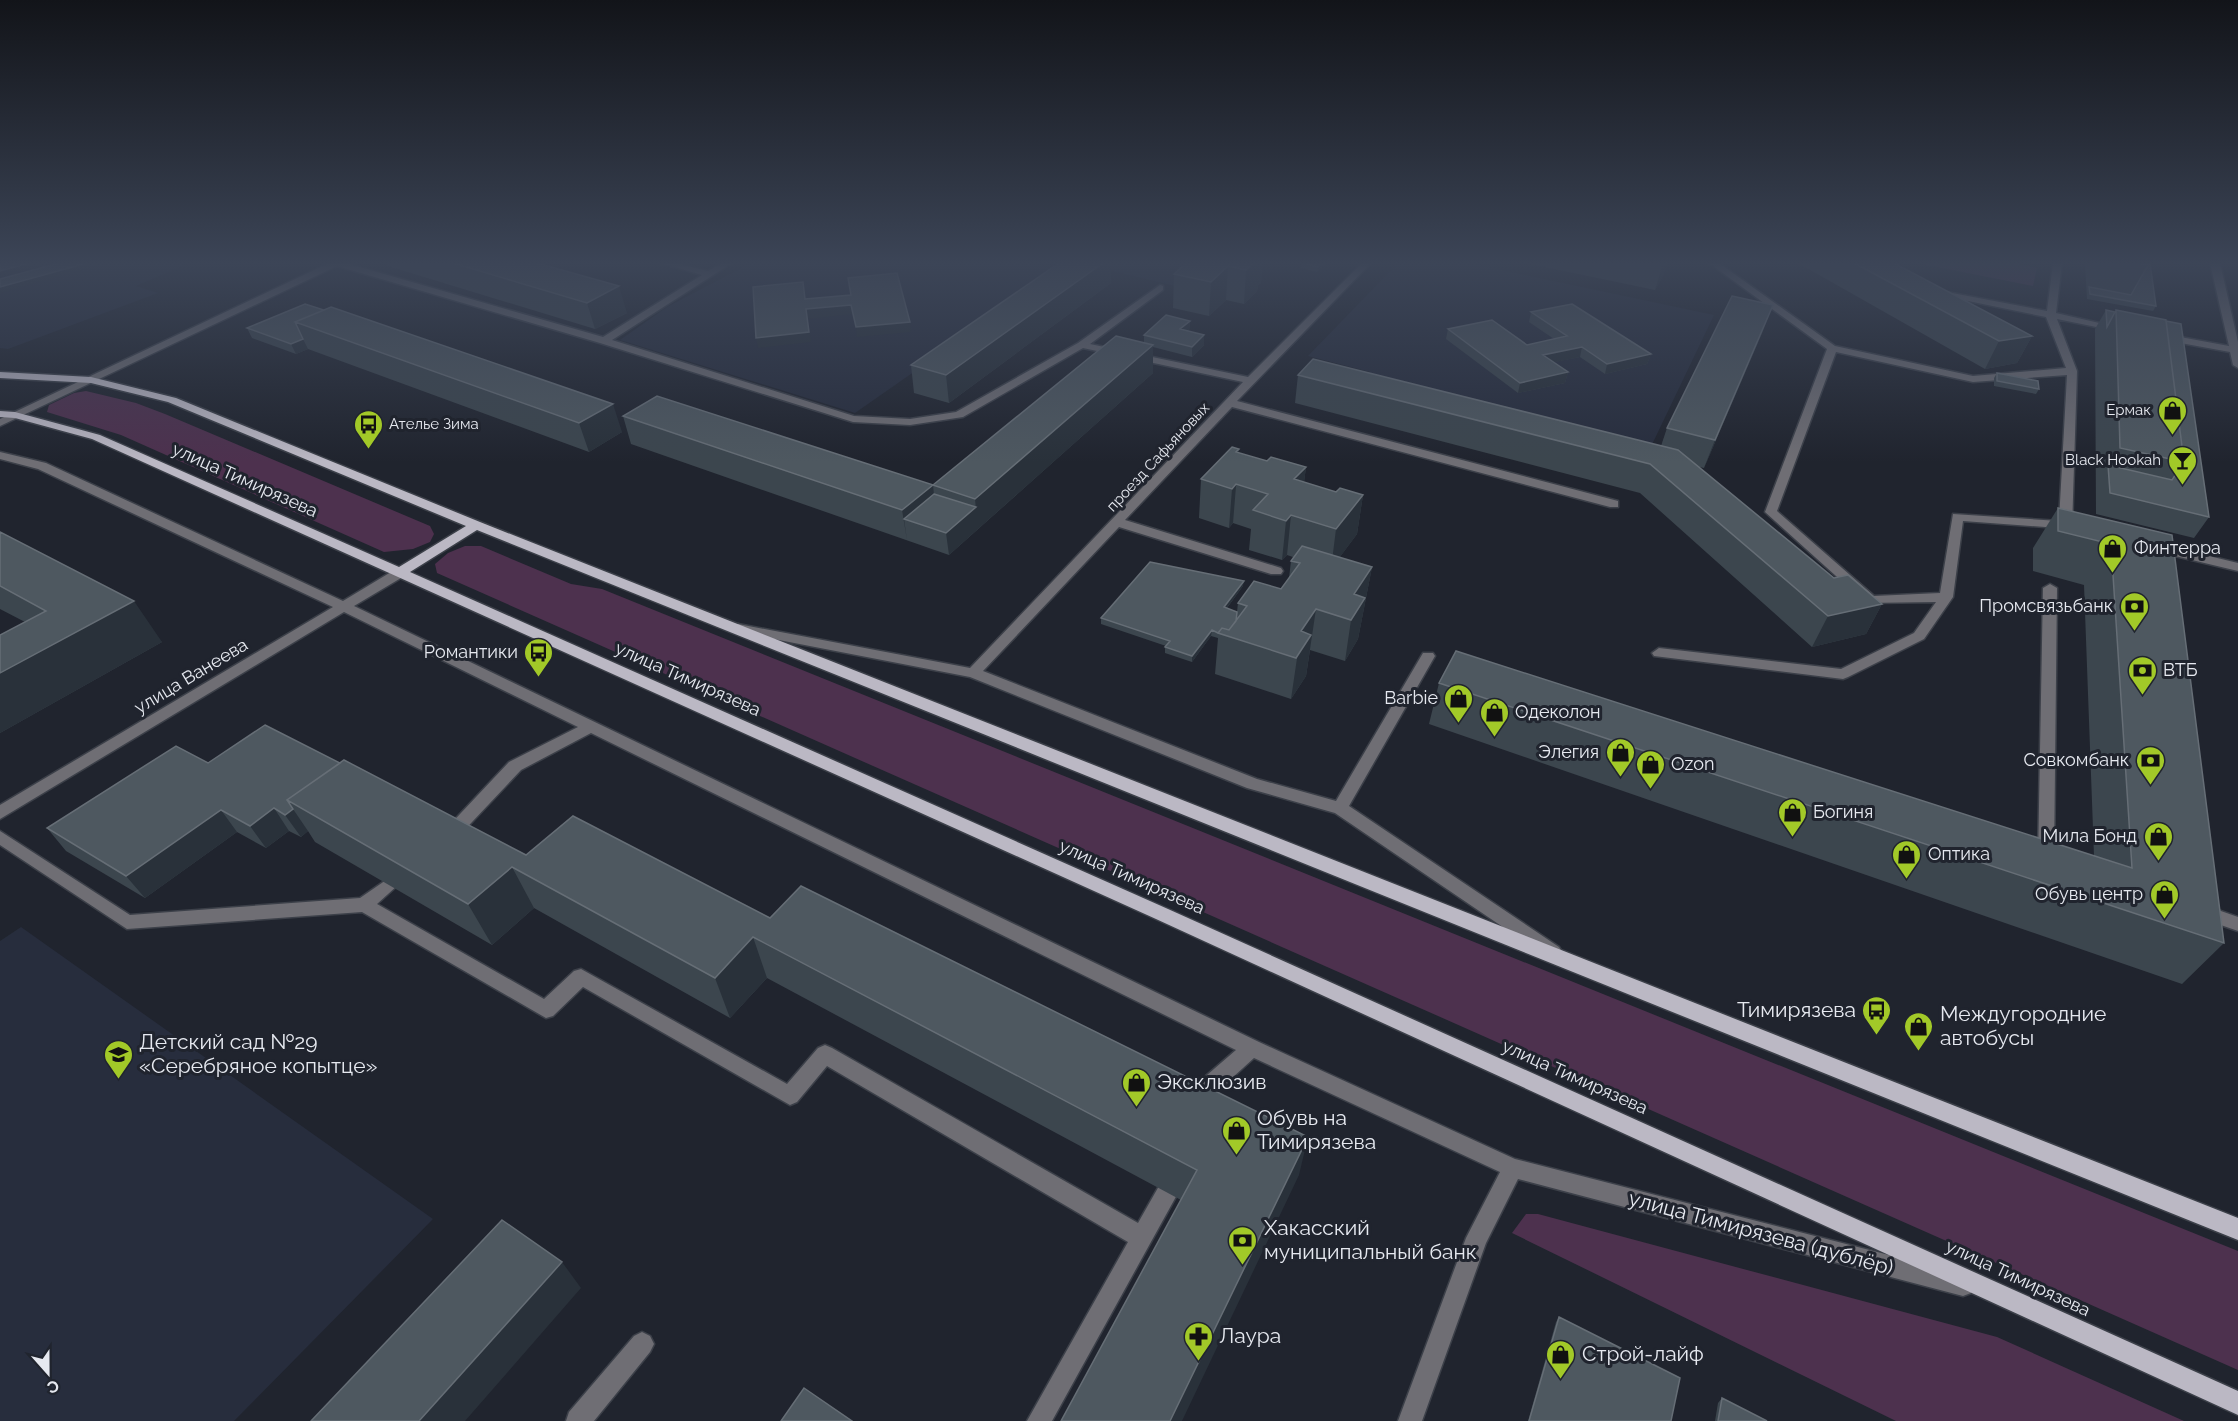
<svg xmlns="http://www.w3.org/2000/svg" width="2238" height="1421" font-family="Raleway,sans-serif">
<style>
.built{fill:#272d3d}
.green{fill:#4d314e}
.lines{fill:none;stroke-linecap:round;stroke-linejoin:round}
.minor-casing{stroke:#3c4049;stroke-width:3}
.major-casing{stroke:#3c4049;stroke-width:3}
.minor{fill:#6f6e74;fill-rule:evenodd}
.major{fill:#bbb8c4;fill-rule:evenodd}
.wall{fill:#3c464e}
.shaded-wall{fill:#29313a}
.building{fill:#4e5860;stroke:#666e76;stroke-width:1.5}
.labels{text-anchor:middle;stroke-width:6;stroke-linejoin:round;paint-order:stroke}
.far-poi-label{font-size:15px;fill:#e6e9f0;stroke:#20242e;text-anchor:end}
.far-street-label{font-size:15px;fill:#e6e9f0;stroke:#20242e}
.street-label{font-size:18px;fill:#e6e9f0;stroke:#20242e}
.poi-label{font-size:18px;fill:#e6e9f0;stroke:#20242e;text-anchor:end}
.near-poi-label{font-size:21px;fill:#e6e9f0;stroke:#20242e;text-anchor:start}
.near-street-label{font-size:21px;fill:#e6e9f0;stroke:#20242e}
</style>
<rect width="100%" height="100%" fill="#20242e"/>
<path class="built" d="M 14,263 L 189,263 L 136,286 L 158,293 L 8,349 L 0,348 L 0,267 Z
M 751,263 L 1029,263 L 1060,270 L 855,413 L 620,340 L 667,307 Z
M 1080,263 L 1210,263 L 1183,288 Z
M 1398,263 L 1468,263 L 1714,315 L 1647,455 L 1361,383 L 1370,372 L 1308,356 Z
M 21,927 L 433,1219 L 234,1421 L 0,1421 L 0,941 Z"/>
<path class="green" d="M 1917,263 L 2014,263 L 2037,268 L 2033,286 Z
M 86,391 L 136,403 L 165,414 L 430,526 L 434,534 L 430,542 L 413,549 L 384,552 L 121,435 L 47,412 L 49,405 L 74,393 Z
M 465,546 L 481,546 L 571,584 L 602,589 L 2238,1251 L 2238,1370 L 437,573 L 435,564 L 448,553 Z
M 1526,1214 L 1538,1214 L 1997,1337 L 2184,1421 L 1896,1421 L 1512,1233 Z"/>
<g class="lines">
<defs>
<path id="minor" d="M 329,263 L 346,263 L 603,337 L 702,275 L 661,263 L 675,263 L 708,271 L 722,263 L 732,263 L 612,340 L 854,416 L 910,419 L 956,412 L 1078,343 L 1160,285 L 1163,286 L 1163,290 L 1090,344 L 1248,377 L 1362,263 L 1371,263 L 1237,401 L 1618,501 L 1618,507 L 1610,507 L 1232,407 L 1125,520 L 1281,568 L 1283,571 L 1281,574 L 1271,574 L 1119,527 L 983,671 L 1257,779 L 1336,801 L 1423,653 L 1433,653 L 1435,656 L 1349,806 L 1559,947 L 1562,952 L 1559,957 L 1553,960 L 1547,957 L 1335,813 L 1247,788 L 970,677 L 738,632 L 731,628 L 738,624 L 970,668 L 1243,382 L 1083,348 L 963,417 L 910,425 L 853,422 L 600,343 L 337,266 L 0,426 L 0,419 Z
M 1709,263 L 1719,263 L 1835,346 L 1973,376 L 2066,368 L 2046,317 L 1934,294 L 1931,293 L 1931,289 L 2047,311 L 2053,263 L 2062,263 L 2056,313 L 2121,328 L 2116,331 L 2057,319 L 2077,371 L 2072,529 L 1963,521 L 1953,597 L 1924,639 L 1848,677 L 1843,679 L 1654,656 L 1652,653 L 1659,648 L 1841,669 L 1914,633 L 1936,602 L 1866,603 L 1765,512 L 1827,349 ZM 1836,352 L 1973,382 L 2067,375 L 2059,521 L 1953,514 L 1940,593 L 1874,596 L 1777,511 Z
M 2210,263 L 2220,263 L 2238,342 L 2238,368 L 2233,365 L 2230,352 L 2164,340 L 2159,337 L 2164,334 L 2229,346 Z
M 0,452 L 46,463 L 343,601 L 396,569 L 406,569 L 408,572 L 406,575 L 354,606 L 1259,1042 L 1515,1159 L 1963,1274 L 1971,1277 L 1974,1285 L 1971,1293 L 1963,1296 L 1518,1179 L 1486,1243 L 1422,1421 L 1398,1421 L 1466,1238 L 1500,1172 L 1254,1058 L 1199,1108 L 1192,1110 L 1185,1108 L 1182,1101 L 1185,1094 L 1236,1050 L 591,733 L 521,770 L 456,839 L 444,839 L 442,835 L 444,831 L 509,762 L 578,727 L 344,612 L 0,819 L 0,805 L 333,607 L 38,469 L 0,459 Z
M 2155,543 L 2238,563 L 2238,571 L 2150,550 L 2149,547 Z
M 2050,584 L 2057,588 L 2054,860 L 2052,865 L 2046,867 L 2040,865 L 2038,860 L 2043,588 Z
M 0,831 L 130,915 L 360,898 L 389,878 L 395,880 L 398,885 L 377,904 L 544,999 L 574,971 L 581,969 L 787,1084 L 818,1048 L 825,1045 L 832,1048 L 1138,1223 L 1159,1186 L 1167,1183 L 1175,1186 L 1178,1193 L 1052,1421 L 1027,1421 L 1128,1242 L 827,1066 L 797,1102 L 790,1105 L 583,987 L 553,1016 L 546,1018 L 362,912 L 127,929 L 0,845 Z
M 2201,904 L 2238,917 L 2238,931 L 2195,916 L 2192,911 L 2195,906 Z
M 642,1332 L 650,1336 L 654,1344 L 650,1352 L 594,1421 L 566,1421 L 569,1412 L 634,1336 Z"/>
<path id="major" d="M 0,372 L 91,377 L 176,398 L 480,522 L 2238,1218 L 2238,1240 L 477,530 L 410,572 L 1168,909 L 2238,1391 L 2238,1415 L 1156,919 L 92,439 L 15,418 L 0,417 L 0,411 L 15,412 L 100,435 L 399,567 L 466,526 L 168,402 L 91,383 L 0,378 Z"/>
</defs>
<use href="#minor" class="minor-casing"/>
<use href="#major" class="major-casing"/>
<use href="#minor" class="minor"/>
<use href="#major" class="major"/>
</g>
<path class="wall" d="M 387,263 L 537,263 L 627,313 L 595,329 L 388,266 Z
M 1059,263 L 1111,263 L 1111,283 L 949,403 L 914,393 L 911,365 Z
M 1186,263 L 1262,263 L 1261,283 L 1258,285 L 1257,291 L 1244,304 L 1226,300 L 1209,316 L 1173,308 L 1174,274 Z
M 1302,263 L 1327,263 L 1317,272 L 1301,268 Z
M 1526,263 L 1667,263 L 1663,276 L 1655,290 Z
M 1798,263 L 1894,263 L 2032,336 L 2017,363 L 1985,369 Z
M 2085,263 L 2150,263 L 2156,306 L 2153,311 L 2087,299 Z
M 305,304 L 622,432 L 589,452 L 308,349 L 296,354 L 252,338 L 247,328 Z
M 2106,310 L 2115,312 L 2116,310 L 2209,517 L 2194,538 L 2096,514 L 2095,329 Z
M 1531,312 L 1651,354 L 1647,364 L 1605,374 L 1580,357 L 1554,362 L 1568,372 L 1565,383 L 1518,393 L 1446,339 L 1448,329 L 1527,345 L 1554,339 L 1529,322 Z
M 1190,321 L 1189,331 L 1204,345 L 1192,357 L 1153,347 L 1153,373 L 949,555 L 631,444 L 623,416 L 933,485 L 1144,343 L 1144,335 Z
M 1763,331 L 1704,468 L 1699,467 L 1834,578 L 1882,604 L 1866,634 L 1812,647 L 1640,493 L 1295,403 L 1298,375 L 1661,446 L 1667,428 Z
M 1997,373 L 2039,389 L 2036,394 L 1994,386 L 1994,378 Z
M 1239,449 L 1238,453 L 1267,461 L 1306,467 L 1304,482 L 1336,492 L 1363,495 L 1357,534 L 1339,558 L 1372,567 L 1358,639 L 1345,661 L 1310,650 L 1306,676 L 1291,699 L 1215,674 L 1218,638 L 1211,636 L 1192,662 L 1165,653 L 1165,647 L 1166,646 L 1101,624 L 1101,618 L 1243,586 L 1227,608 L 1237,612 L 1238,603 L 1281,589 L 1289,578 L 1291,561 L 1293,557 L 1287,555 L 1282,560 L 1249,550 L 1251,529 L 1233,523 L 1229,528 L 1199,518 L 1201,479 Z
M 2058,508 L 2172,535 L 2224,943 L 2182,984 L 1429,724 L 1439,683 L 2094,856 L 2084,585 L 2033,571 L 2033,548 Z
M 0,532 L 162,642 L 0,733 L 0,635 L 25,622 L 0,609 Z
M 208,763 L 340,763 L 526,855 L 770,918 L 1299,1175 L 1181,1200 L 767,978 L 730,1018 L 534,908 L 492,945 L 315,842 L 308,831 L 301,837 L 289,831 L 266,848 L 237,832 L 145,898 L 66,851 L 47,828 Z
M 1559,1317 L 1671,1421 L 1528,1421 L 1556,1322 Z
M 1722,1398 L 1767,1421 L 1715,1421 L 1718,1403 Z"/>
<path class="shaded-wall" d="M 29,263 L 48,263 L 0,277 L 0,271 Z
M 87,263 L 106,263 L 0,293 L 0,287 Z
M 1103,263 L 1111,263 L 1111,283 L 949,403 L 946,375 Z
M 1254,263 L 1262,263 L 1261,283 L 1258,285 L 1257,291 L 1244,304 L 1246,270 Z
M 1322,263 L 1327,263 L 1317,272 L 1318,267 Z
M 1663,263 L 1667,263 L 1663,276 L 1655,290 Z
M 1228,266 L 1226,300 L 1209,316 L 1211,282 Z
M 619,286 L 627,313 L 595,329 L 587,303 Z
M 851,305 L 853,314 L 808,319 L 811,342 L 758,348 L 756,338 L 806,309 Z
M 1773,305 L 1763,331 L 1704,468 L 1715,440 Z
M 1190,321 L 1189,331 L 1180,339 L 1180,329 Z
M 910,322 L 911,332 L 857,337 L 856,327 Z
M 1204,335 L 1204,345 L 1192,357 L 1192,347 Z
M 2032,336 L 2017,363 L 1985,369 L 1999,341 Z
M 303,339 L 308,349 L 296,354 L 291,344 Z
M 1153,345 L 1153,373 L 978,529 L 975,499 Z
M 1582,347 L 1580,357 L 1541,365 L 1543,355 Z
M 1651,354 L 1647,364 L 1605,374 L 1607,364 Z
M 1568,372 L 1565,383 L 1518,393 L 1520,383 Z
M 613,404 L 622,432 L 589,452 L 579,423 Z
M 1239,449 L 1233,523 L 1229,528 L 1232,489 L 1236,452 Z
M 1306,467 L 1301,506 L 1291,515 L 1287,555 L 1282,560 L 1286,521 L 1294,479 Z
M 933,485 L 936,515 L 904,519 L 907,540 L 902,510 Z
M 1363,495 L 1357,534 L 1331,569 L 1336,529 Z
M 976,507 L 978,529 L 949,555 L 946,533 Z
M 1372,567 L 1358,639 L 1345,661 L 1351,620 L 1354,594 Z
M 1244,581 L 1243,586 L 1223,613 L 1224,607 Z
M 134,601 L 162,642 L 0,733 L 0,673 Z
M 1882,604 L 1866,634 L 1812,647 L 1828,616 Z
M 1316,609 L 1306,676 L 1291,699 L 1301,631 Z
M 1212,630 L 1211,636 L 1192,662 L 1192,656 Z
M 274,808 L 289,831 L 266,848 L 250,826 Z
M 293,809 L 308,831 L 301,837 L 285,815 Z
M 221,810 L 237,832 L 145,898 L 126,876 Z
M 512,867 L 534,908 L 492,945 L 468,904 Z
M 753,937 L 767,978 L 730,1018 L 715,978 Z
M 1308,1137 L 1299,1175 L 1182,1421 L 1170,1421 Z
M 562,1262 L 581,1288 L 465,1421 L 419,1421 Z"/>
<path class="building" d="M 0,263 L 29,263 L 0,271 Z
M 59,263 L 87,263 L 0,287 L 0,279 Z
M 453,263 L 537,263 L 619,286 L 587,303 Z
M 1059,263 L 1103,263 L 946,375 L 911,365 Z
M 1186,263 L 1254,263 L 1246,270 L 1228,266 L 1211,282 L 1174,274 Z
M 1302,263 L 1322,263 L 1318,267 Z
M 1854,263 L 1894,263 L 2032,336 L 1999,341 Z
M 2134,263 L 2148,263 L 2148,265 Z
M 2148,263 L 2150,263 L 2156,306 L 2090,294 L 2089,287 L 2131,295 L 2148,265 Z
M 897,273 L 910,322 L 856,327 L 851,305 L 806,309 L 809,332 L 756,338 L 753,287 L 803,282 L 805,299 L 851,295 L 848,278 Z
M 1732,296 L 1773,305 L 1715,440 L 1667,428 Z
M 305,304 L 324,310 L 295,322 L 303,339 L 291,344 L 247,328 Z
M 1572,304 L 1651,354 L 1607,364 L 1582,347 L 1543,355 L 1568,372 L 1520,383 L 1448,329 L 1492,320 L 1527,345 L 1567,336 L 1531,312 Z
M 331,307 L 613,404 L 579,423 L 295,322 Z
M 2106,310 L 2115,312 L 2107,327 Z
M 2116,310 L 2166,320 L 2184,462 L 2120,448 Z
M 1166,315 L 1190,321 L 1180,329 L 1204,335 L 1192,347 L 1144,335 Z
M 2166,321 L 2181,324 L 2209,517 L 2110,493 L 2108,465 L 2172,480 L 2184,462 Z
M 1116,336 L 1153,345 L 975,499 L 933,485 L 902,510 L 623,416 L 657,396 L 933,485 Z
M 1313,359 L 1678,450 L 1834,578 L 1848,575 L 1882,604 L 1828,616 L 1650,464 L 1298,375 Z
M 1997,373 L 2038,381 L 2039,389 L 1997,381 Z
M 1232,447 L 1239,449 L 1236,452 L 1267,461 L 1271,457 L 1306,467 L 1294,479 L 1336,492 L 1340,488 L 1363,495 L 1336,529 L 1291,515 L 1286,521 L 1253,510 L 1268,494 L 1236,484 L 1232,489 L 1201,479 Z
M 934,494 L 976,507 L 946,533 L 904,519 Z
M 2058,508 L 2172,535 L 2224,943 L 1439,683 L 1456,651 L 2132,868 L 2111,544 L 2058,531 Z
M 0,532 L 134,601 L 0,673 L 0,635 L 46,611 L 0,586 Z
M 1302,546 L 1372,567 L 1354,594 L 1365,598 L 1351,620 L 1316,609 L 1301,631 L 1311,635 L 1296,658 L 1218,633 L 1222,628 L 1229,630 L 1247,606 L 1238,603 L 1254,581 L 1281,589 L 1300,563 L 1291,561 Z
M 1150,562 L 1244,581 L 1224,607 L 1237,612 L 1236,621 L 1229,630 L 1222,628 L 1218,633 L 1212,630 L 1192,656 L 1165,647 L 1170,641 L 1101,618 Z
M 265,725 L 340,763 L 287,800 L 293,809 L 285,815 L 274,808 L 250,826 L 221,810 L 126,876 L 47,828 L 176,746 L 208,763 Z
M 344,760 L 526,855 L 573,816 L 770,918 L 801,886 L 1308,1137 L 1170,1421 L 1061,1421 L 1197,1170 L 753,937 L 715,978 L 512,867 L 468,904 L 287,800 Z
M 502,1220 L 562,1262 L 419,1421 L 311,1421 Z
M 1559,1317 L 1680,1378 L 1671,1421 L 1529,1421 Z
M 804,1388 L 852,1421 L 781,1421 Z
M 1722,1398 L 1767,1421 L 1718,1421 Z"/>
<linearGradient id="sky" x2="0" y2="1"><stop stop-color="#121419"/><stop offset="0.57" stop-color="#3c4557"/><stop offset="1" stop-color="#3c4557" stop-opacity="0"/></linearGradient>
<rect width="2238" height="462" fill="url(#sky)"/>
<defs>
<symbol id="shop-pin" viewBox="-11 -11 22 30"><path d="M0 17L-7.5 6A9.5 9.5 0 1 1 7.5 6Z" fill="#a2c928" stroke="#20242e"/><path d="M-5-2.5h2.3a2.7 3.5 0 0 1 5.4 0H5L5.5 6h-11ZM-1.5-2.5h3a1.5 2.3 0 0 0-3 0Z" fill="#111"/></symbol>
<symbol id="bus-pin" viewBox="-11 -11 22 30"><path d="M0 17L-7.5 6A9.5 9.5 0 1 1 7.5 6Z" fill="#a2c928" stroke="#20242e"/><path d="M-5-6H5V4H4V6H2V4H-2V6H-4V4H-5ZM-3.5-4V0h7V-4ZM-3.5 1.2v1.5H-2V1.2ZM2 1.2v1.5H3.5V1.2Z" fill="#111"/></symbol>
<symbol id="bar-pin" viewBox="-11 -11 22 30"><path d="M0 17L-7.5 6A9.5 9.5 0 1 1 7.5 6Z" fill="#a2c928" stroke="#20242e"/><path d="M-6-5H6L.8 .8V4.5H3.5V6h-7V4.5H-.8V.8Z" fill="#111"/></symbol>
<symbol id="bank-pin" viewBox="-11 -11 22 30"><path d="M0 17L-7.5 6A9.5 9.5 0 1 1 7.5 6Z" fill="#a2c928" stroke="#20242e"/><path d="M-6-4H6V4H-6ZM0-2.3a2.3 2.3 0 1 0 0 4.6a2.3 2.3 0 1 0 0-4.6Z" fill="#111"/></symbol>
<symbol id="school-pin" viewBox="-11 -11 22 30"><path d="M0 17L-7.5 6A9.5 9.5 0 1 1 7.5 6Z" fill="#a2c928" stroke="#20242e"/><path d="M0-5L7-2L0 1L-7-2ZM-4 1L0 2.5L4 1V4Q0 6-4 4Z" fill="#111"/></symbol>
<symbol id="pharmacy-pin" viewBox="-11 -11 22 30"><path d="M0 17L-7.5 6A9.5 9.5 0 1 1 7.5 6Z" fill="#a2c928" stroke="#20242e"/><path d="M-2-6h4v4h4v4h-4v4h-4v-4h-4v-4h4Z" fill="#111"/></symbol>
</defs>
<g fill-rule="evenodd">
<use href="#shop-pin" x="2156" y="394" width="33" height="45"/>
<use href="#bus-pin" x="352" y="408" width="33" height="45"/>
<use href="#bar-pin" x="2166" y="444" width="33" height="45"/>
<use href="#shop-pin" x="2096" y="532" width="33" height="45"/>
<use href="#bank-pin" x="2118" y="590" width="33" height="45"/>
<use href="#bus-pin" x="522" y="636" width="33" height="45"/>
<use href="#bank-pin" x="2126" y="654" width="33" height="45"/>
<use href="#shop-pin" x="1442" y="682" width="33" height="45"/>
<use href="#shop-pin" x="1478" y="696" width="33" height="45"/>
<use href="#shop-pin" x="1604" y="736" width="33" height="45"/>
<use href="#bank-pin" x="2134" y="744" width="33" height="45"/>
<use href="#shop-pin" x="1634" y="748" width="33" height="45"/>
<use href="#shop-pin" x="1776" y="796" width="33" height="45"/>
<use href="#shop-pin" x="2142" y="820" width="33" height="45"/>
<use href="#shop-pin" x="1890" y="838" width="33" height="45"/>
<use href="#shop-pin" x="2148" y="878" width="33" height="45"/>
<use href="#bus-pin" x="1860" y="994" width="33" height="45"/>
<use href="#shop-pin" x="1902" y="1010" width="33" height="45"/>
<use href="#school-pin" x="102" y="1038" width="33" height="45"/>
<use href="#shop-pin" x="1120" y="1066" width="33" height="45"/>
<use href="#shop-pin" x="1220" y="1114" width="33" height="45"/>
<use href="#bank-pin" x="1226" y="1224" width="33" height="45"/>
<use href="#pharmacy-pin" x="1182" y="1320" width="33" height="45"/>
<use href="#shop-pin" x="1544" y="1338" width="33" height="45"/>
</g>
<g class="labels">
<g class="far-poi-label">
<text x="2151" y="415">Ермак</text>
<text x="389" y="429" text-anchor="start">Ателье Зима</text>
<text x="2161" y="465">Black Hookah</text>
</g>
<g class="far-street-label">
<text transform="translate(1158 457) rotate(-47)" y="5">проезд Сафьяновых</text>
</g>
<g class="street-label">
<text transform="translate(245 480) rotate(24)" y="6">улица Тимирязева</text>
<text transform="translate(191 676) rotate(-31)" y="6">улица Ванеева</text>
<text transform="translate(688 679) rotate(24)" y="6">улица Тимирязева</text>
<text transform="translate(1132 877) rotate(24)" y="6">улица Тимирязева</text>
<text transform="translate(1575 1077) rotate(24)" y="6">улица Тимирязева</text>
<text transform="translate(2018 1278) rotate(25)" y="6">улица Тимирязева</text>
</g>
<g class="poi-label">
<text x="2134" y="554" text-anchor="start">Финтерра</text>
<text x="2113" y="612">Промсвязьбанк</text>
<text x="518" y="658">Романтики</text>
<text x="2163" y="676" text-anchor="start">ВТБ</text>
<text x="1438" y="704">Barbie</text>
<text x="1515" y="718" text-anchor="start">Одеколон</text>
<text x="1599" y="758">Элегия</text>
<text x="2129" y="766">Совкомбанк</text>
<text x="1671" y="770" text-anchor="start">Ozon</text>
<text x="1813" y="818" text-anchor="start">Богиня</text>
<text x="2137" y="842">Мила Бонд</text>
<text x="1928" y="860" text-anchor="start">Оптика</text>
<text x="2143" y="900">Обувь центр</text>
</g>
<g class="near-poi-label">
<text x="1856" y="1017" text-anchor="end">Тимирязева</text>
<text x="1940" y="1021">Междугородние<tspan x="1940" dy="24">автобусы</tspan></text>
<text x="139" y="1049">Детский сад №29<tspan x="139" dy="24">«Серебряное копытце»</tspan></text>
<text x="1157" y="1089">Эксклюзив</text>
<text x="1257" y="1125">Обувь на<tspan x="1257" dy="24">Тимирязева</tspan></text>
<text x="1264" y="1235">Хакасский<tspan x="1264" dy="24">муниципальный банк</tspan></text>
<text x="1219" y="1343">Лаура</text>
<text x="1582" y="1361">Строй-лайф</text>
</g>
<g class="near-street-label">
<text transform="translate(1761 1233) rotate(15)" y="7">улица Тимирязева (дублёр)</text>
</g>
</g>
<g transform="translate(48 1373) rotate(159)" stroke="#20242e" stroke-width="4.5" paint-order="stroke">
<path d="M0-4.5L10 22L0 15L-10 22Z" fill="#e6e9f0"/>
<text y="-9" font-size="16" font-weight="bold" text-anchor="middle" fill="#e6e9f0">С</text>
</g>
</svg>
